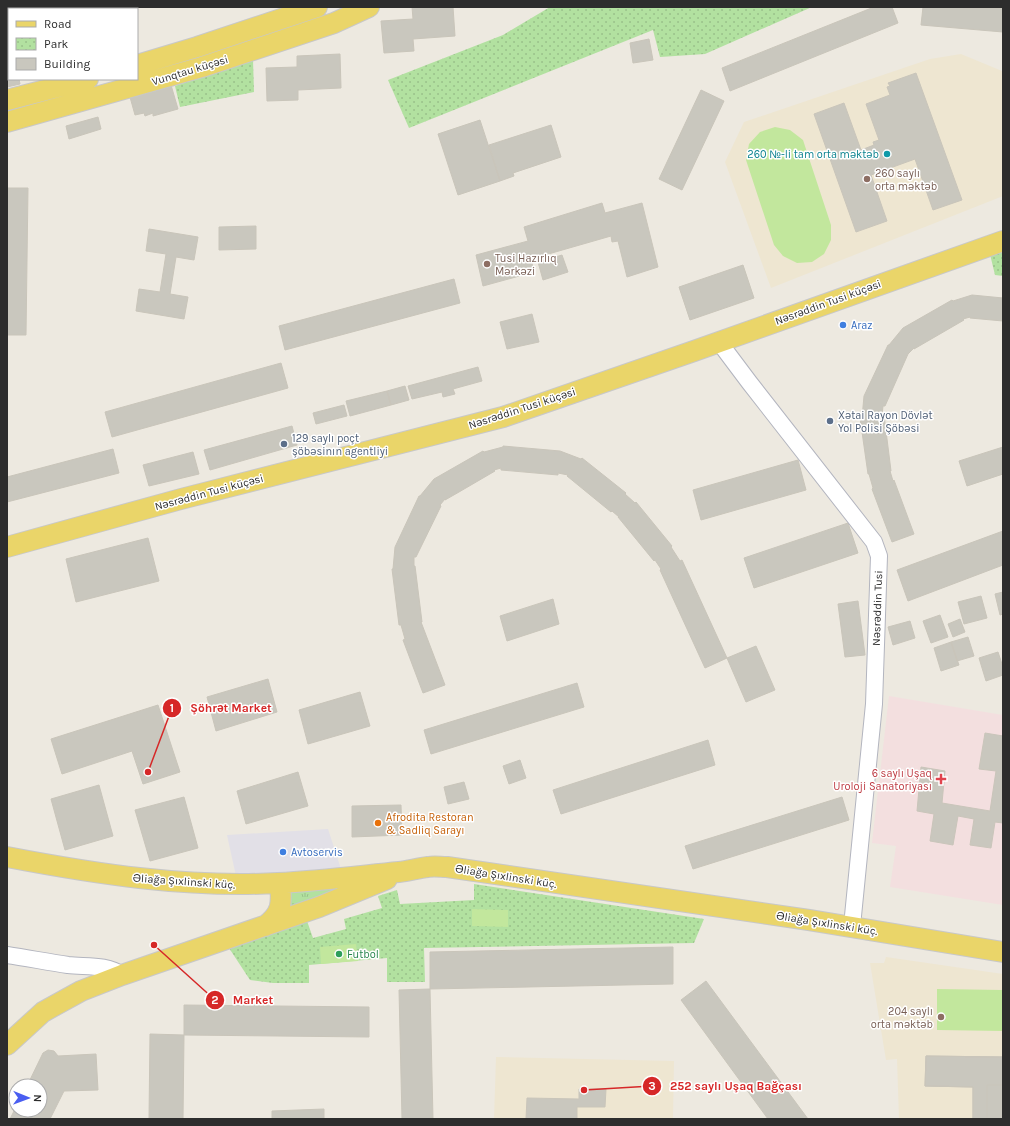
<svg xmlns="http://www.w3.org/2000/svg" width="1010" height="1126" font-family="Karla,sans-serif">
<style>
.industrial{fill:#e2e0e7}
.education{fill:#eee6d1}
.medical{fill:#f3dfdf}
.grass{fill:url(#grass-tufts)}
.park{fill:url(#park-dots)}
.pitch{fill:#c2e79d}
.building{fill:#c9c7be;stroke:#c9c5ba}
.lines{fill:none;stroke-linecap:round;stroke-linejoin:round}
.minor-casing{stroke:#b3b5bf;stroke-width:18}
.major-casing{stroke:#c8c8c8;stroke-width:22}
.minor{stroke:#fff;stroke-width:16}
.major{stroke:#ead569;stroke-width:20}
.culture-dot{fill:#0f9aa8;stroke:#fff;stroke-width:1.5}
.education-dot{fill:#8d6e63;stroke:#fff;stroke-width:1.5}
.shop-dot{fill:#3f7fe0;stroke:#fff;stroke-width:1.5}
.service-dot{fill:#5c6f8a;stroke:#fff;stroke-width:1.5}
.health-dot{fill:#e0444e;stroke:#fff;stroke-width:1.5}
.food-dot{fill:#e8710a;stroke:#fff;stroke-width:1.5}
.leisure-dot{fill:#2e9e5b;stroke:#fff;stroke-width:1.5}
.labels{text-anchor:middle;stroke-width:3;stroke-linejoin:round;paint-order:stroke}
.street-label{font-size:11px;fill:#2d2d2d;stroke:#fff}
.culture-label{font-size:11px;fill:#0d838f;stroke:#fff;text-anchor:end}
.education-label{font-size:11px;fill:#785e54;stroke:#fff;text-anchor:start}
.shop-label{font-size:11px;fill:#366cbe;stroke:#fff;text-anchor:start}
.service-label{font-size:11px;fill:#4e5e75;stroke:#fff;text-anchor:start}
.health-label{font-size:11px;fill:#be3a42;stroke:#fff;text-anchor:end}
.food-label{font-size:11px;fill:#c56008;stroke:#fff;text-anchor:start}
.leisure-label{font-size:11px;fill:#27864d;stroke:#fff;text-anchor:start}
.leader{fill:none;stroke:#d62828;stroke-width:1.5}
.callout-dot{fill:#d62828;stroke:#fff;stroke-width:1.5}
.mark-label{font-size:12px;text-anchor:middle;font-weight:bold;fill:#fff}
.callout-label{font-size:12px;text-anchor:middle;font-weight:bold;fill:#d62828;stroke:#fff;stroke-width:3;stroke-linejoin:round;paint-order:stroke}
</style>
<defs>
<pattern id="grass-tufts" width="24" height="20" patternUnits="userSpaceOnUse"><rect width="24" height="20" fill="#b2e1a0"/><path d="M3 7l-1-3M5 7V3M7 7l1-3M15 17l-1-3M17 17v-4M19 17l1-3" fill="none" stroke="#99c18a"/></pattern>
<pattern id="park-dots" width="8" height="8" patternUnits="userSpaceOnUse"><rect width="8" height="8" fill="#b2e1a0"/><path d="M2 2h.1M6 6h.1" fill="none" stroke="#99c18a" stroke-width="1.8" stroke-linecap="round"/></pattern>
</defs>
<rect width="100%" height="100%" fill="#ede9e0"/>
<path class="industrial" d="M 328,829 L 341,869 L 236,876 L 227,835 Z"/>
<path class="education" d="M 961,54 L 1002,71 L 1003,74 L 1003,196 L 771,288 L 725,162 L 744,122 L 930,59 Z
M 886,957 L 1003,974 L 1003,1119 L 899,1119 L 897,1059 L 886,1060 L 870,963 L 884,963 Z
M 496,1057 L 674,1061 L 673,1119 L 494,1119 Z"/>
<path class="medical" d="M 889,696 L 1003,715 L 1003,905 L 890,887 L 896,846 L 872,843 Z"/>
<path class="grass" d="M 364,882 L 287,914 L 290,888 Z"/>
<path class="park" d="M 550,7 L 812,7 L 705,54 L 660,57 L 653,30 L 409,128 L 388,80 L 503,35 Z
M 253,60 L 254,92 L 180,107 L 175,86 Z
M 1003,241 L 1003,276 L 995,275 L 988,246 Z
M 474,884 L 704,919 L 694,943 L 424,948 L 425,982 L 387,982 L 387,958 L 309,965 L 309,983 L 273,983 L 250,980 L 229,948 L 307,921 L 313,938 L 346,929 L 344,919 L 382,908 L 378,896 L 397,890 L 400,904 L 474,900 Z"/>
<path class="pitch" d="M 775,127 L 790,130 L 803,140 L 831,225 L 831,240 L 824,254 L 812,262 L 797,263 L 783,256 L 774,245 L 746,160 L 749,144 L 760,132 Z
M 472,909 L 508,910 L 508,927 L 472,926 Z
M 356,944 L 358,961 L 321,964 L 320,947 Z
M 937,989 L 1003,990 L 1003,1031 L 937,1030 Z"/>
<path class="building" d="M 73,7 L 102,7 L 103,9 L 73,9 Z
M 412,7 L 453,7 L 455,36 L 413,39 L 414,51 L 384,53 L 381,21 L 413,19 Z
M 874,7 L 892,7 L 898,23 L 730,91 L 722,68 Z
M 923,7 L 1003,8 L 1003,32 L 921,25 Z
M 649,39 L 653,60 L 633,63 L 630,43 Z
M 340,54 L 341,88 L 298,90 L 298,100 L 267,101 L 266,68 L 297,67 L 297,56 Z
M 9,67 L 9,79 L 19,79 L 20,84 L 7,87 L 7,68 Z
M 916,73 L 962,200 L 933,210 L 915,159 L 871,175 L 887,221 L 856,232 L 814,114 L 844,103 L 861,150 L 874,145 L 873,142 L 879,140 L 866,104 L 890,95 L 887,87 L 890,86 L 888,83 Z
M 171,85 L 178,109 L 153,116 L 153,113 L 145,116 L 144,113 L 135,115 L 130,97 Z
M 701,90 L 724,101 L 682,190 L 659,179 Z
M 98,117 L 101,129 L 69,139 L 66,126 Z
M 480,120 L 500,181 L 458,195 L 438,134 Z
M 551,125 L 561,157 L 513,173 L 514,176 L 500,181 L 489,145 Z
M 7,188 L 28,188 L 26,335 L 7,335 Z
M 602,203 L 605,213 L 642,203 L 658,267 L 627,277 L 618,241 L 612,242 L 611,236 L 531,259 L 534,272 L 483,286 L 476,255 L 528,241 L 524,227 Z
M 256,226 L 256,249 L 219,250 L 219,227 Z
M 149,229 L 198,237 L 194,260 L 176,257 L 170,294 L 188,297 L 184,319 L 136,311 L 139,289 L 160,292 L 166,254 L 146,251 Z
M 562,255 L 568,272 L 543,280 L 538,262 Z
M 743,265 L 754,298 L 690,320 L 679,287 Z
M 454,279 L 460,303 L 285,350 L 279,326 Z
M 972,295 L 1003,298 L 1003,321 L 970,318 L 970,317 L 963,319 L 964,320 L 914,349 L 914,348 L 908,354 L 885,406 L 883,406 L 882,415 L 884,415 L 891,471 L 890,471 L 893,481 L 894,480 L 914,534 L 892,542 L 872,489 L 873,488 L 869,474 L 868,474 L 860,418 L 862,418 L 864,396 L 888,345 L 889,345 L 903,328 L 952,300 L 953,301 Z
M 532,314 L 539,342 L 507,349 L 500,322 Z
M 281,363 L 288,388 L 112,437 L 105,412 Z
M 478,367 L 482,381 L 453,389 L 455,394 L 443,397 L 442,392 L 412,399 L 408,386 Z
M 405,386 L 409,400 L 391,405 L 387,391 Z
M 387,391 L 391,405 L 350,416 L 346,401 Z
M 344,405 L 347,416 L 316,424 L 313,413 Z
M 292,426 L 297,445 L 210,470 L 204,450 Z
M 503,446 L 560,451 L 581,459 L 582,458 L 626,493 L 625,494 L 635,503 L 636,502 L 672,546 L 671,547 L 680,561 L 682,560 L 727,658 L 705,668 L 660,570 L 661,569 L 655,560 L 654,561 L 618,517 L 619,517 L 612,511 L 611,512 L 567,476 L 568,475 L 558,473 L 558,475 L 501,470 L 501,468 L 494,470 L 495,471 L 459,492 L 445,500 L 445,499 L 440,505 L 441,506 L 416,557 L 414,557 L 414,566 L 415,566 L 422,622 L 421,622 L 445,685 L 423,693 L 403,640 L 405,639 L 401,625 L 399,625 L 392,569 L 393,569 L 395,547 L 419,496 L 420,496 L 434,479 L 483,451 L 484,452 L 503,447 Z
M 1003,447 L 1003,474 L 967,486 L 959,461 Z
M 113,449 L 119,473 L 7,502 L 7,477 Z
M 193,452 L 199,474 L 149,486 L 143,465 Z
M 798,460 L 806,490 L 701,520 L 693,490 Z
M 848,523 L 858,553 L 754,588 L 744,558 Z
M 1003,531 L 1003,565 L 908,601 L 897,570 Z
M 148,538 L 159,581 L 76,602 L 66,559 Z
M 1003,592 L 1003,614 L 1000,615 L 995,594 Z
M 981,596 L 987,618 L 964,624 L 958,602 Z
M 553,599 L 559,624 L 507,641 L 500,616 Z
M 858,601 L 865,655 L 845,657 L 838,604 Z
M 940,615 L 948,637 L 931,643 L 923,621 Z
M 960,619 L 965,632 L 953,637 L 948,624 Z
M 910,621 L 915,638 L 893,645 L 888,627 Z
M 968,637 L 974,656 L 957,661 L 951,642 Z
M 951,642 L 959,665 L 941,671 L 934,648 Z
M 756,646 L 775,690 L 746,702 L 727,658 Z
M 998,652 L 1003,667 L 1003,675 L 986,681 L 979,658 Z
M 268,679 L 277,712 L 216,731 L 207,697 Z
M 577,683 L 584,707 L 431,754 L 424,730 Z
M 360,692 L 370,726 L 308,744 L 299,710 Z
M 158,705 L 180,772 L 143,784 L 132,751 L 62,774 L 51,739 Z
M 985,733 L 1003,736 L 1003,823 L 995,822 L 991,848 L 970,845 L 974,819 L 958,816 L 953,845 L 930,841 L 934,814 L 917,811 L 921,767 L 945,771 L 942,803 L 990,811 L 996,771 L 979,769 Z
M 708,740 L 715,765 L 561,814 L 553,790 Z
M 520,760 L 526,778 L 509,784 L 503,766 Z
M 298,772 L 308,806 L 246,824 L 237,791 Z
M 464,782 L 469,799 L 448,804 L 444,787 Z
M 99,785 L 113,836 L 65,850 L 51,799 Z
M 184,797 L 198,848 L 150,861 L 135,810 Z
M 842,797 L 849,820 L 693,869 L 685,846 Z
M 401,805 L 402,835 L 352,837 L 352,806 Z
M 673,947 L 673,984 L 430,989 L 430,952 Z
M 706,981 L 808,1119 L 768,1119 L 681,1000 Z
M 430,989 L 433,1119 L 402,1119 L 399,990 Z
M 184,1005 L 369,1007 L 369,1037 L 184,1035 Z
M 150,1034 L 184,1035 L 183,1119 L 149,1119 Z
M 48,1050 L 54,1051 L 58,1056 L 96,1054 L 98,1090 L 64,1091 L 50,1119 L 10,1119 L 16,1107 L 16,1110 L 40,1110 L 40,1086 L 27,1086 L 43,1053 Z
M 926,1056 L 1003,1057 L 1003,1085 L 987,1085 L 987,1119 L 973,1119 L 973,1087 L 925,1086 Z
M 926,1056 L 1003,1057 L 1003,1119 L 973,1119 L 973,1087 L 925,1086 Z
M 579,1089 L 606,1089 L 605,1107 L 577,1107 L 577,1119 L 526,1119 L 527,1098 L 579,1099 Z
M 324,1109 L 324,1119 L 272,1119 L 272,1111 Z"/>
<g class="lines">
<defs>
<path id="minor" d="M 719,342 L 749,382 L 874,542 L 879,556 L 874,704 L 852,926
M 7,955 C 27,958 48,962 68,965 C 86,967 107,964 122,975"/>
<path id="major" d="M 137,65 L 197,47 L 317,7
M 7,100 L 88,79
M 7,122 L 202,67 L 334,23 L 369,7
M 7,547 L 181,499 L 503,417 L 694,351 L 1003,241
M 7,857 C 96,874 187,888 278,883 C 318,881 358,876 399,872 C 409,871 418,868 428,867 C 434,866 441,867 447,867 L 809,920 L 1003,952
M 265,926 C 282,913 282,904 280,883
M 7,1045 L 43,1012 L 81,991 L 122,975 L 319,907 L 387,879"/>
</defs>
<use href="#minor" class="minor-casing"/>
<use href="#major" class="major-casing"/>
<use href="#minor" class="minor"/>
<use href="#major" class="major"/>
</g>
<circle class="culture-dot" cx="887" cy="154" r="4"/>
<g class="education-dot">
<circle cx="867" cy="179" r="4"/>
<circle cx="487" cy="264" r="4"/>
<circle cx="941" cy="1017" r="4"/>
</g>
<g class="shop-dot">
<circle cx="843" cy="325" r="4"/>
<circle cx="283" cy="852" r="4"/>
</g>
<g class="service-dot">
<circle cx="830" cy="421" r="4"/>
<circle cx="284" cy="444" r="4"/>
</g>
<path class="health-dot" d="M939 773h4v4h4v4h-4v4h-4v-4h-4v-4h4z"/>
<circle class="food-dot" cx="378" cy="823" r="4"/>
<circle class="leisure-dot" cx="339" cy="954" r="4"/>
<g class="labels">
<g class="street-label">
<text transform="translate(190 70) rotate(-17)" y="4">Vunqtau küçəsi</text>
<text transform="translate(828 302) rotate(-20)" y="4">Nəsrəddin Tusi küçəsi</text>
<text transform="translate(522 408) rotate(-18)" y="4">Nəsrəddin Tusi küçəsi</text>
<text transform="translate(209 492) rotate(-15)" y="4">Nəsrəddin Tusi küçəsi</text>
<text transform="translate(877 608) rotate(-88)" y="4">Nəsrəddin Tusi</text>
<text transform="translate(506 876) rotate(9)" y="4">Əliağa Şıxlinski küç.</text>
<text transform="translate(184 881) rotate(4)" y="4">Əliağa Şıxlinski küç.</text>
<text transform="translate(827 923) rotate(9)" y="4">Əliağa Şıxlinski küç.</text>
</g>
<g class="culture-label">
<text x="879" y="158">260 №-li tam orta məktəb</text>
</g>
<g class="education-label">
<text x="875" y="177">260 saylı<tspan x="875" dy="13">orta məktəb</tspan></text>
<text x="495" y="262">Tusi Hazırlıq<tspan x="495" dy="13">Mərkəzi</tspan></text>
<text x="933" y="1015" text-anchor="end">204 saylı<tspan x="933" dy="13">orta məktəb</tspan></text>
</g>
<g class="shop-label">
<text x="851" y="329">Araz</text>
<text x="291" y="856">Avtoservis</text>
</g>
<g class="service-label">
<text x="838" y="419">Xətai Rayon Dövlət<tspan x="838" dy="13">Yol Polisi Şöbəsi</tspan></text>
<text x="292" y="442">129 saylı poçt<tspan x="292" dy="13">şöbəsinın agentliyi</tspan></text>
</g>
<g class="health-label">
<text x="932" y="777">6 saylı Uşaq<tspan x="932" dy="13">Uroloji Sanatoriyası</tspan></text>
</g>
<g class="food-label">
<text x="386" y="821">Afrodita Restoran<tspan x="386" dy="13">&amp; Sadliq Sarayı</tspan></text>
</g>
<g class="leisure-label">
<text x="347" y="958">Futbol</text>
</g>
</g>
<path class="leader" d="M148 772L172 708M154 945L215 1000M584 1090L652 1086"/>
<g class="callout-dot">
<circle cx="148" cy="772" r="4"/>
<circle cx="154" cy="945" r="4"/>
<circle cx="584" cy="1090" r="4"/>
<circle cx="172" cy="708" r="10"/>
<circle cx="215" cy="1000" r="10"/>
<circle cx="652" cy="1086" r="10"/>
</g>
<g class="mark-label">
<text x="172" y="712">1</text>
<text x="215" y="1004">2</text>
<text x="652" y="1090">3</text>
</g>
<g class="callout-label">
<text x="231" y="712">Şöhrət Market</text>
<text x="253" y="1004">Market</text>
<text x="736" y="1090">252 saylı Uşaq Bağçası</text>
</g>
<rect width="1010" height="1126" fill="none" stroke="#2d2d2d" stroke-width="16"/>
<rect x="8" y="8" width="130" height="72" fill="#ffffff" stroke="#ababab"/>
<rect x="16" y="21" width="20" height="6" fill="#ead569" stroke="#ababab"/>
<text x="44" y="28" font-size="12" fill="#2d2d2d">Road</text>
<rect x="16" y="38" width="20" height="12" fill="url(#park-dots)" stroke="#ababab"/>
<text x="44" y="48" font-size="12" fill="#2d2d2d">Park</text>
<rect x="16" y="58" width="20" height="12" fill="#c9c7be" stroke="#ababab"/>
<text x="44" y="68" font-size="12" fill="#2d2d2d">Building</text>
<g transform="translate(28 1098) rotate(91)"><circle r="19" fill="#ffffff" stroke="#ababab"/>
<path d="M0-3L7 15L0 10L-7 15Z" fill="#4a5ef1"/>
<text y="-6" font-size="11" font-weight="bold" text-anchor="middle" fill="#2d2d2d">N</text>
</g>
</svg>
